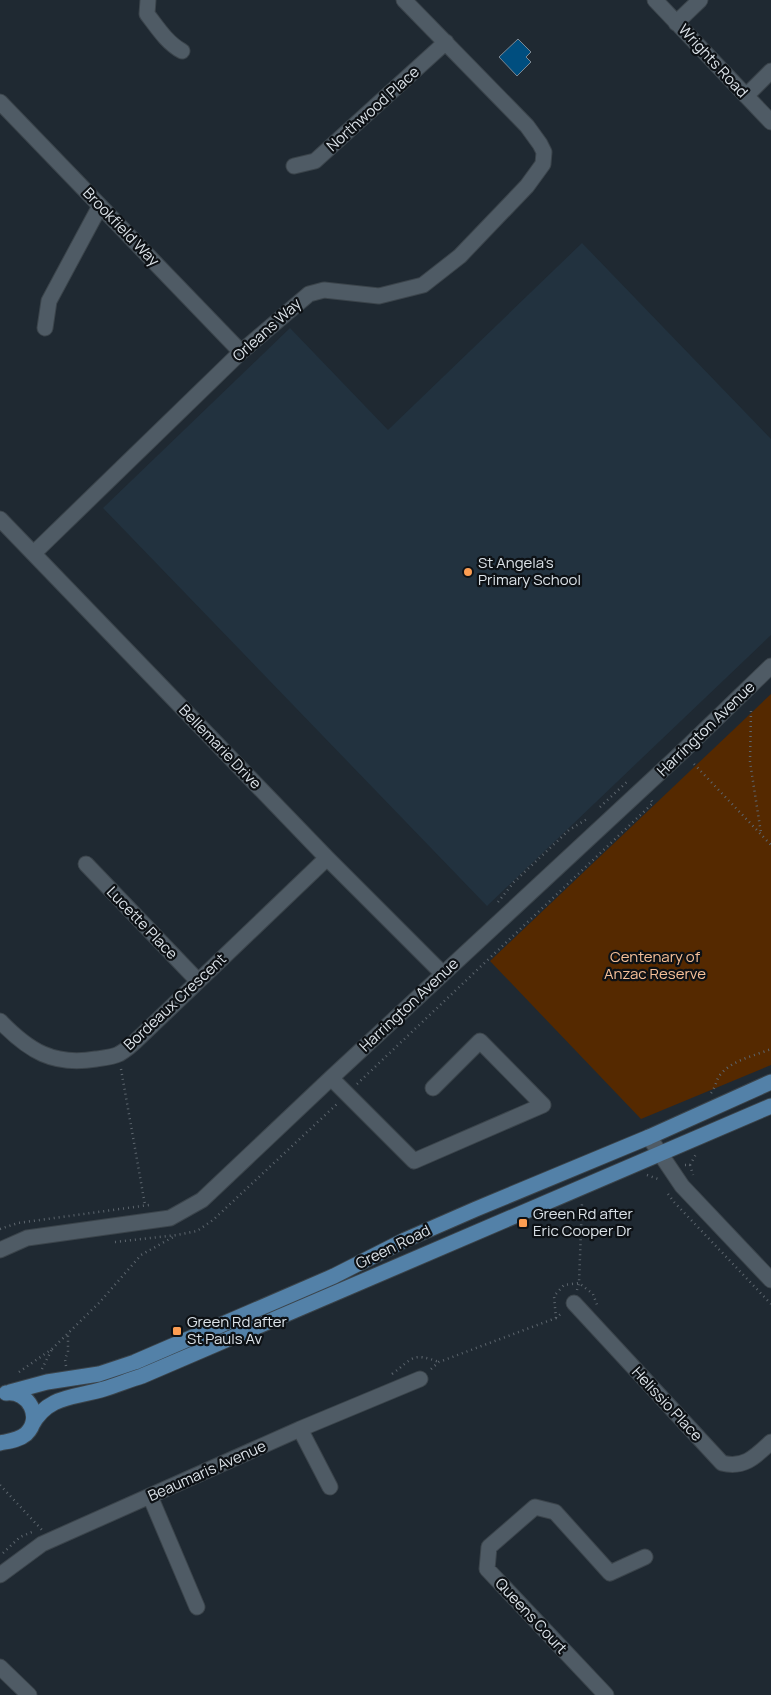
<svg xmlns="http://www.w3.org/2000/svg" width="771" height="1695" font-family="Manrope,sans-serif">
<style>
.built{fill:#22323f}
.green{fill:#552900}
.building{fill:#004e7f;stroke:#7c8893}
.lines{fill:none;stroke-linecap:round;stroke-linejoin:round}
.minor-casing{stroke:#3b444b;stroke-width:17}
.major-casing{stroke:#3b444b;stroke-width:17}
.path{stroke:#5d666e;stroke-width:2.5;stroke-dasharray:1 4;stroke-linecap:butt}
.minor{stroke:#4f5b65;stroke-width:15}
.major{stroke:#5381a8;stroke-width:15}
.poi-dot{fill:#fc9d52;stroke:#0d1115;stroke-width:2}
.labels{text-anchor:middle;stroke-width:4.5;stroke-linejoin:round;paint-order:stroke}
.street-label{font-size:15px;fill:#dbe2e8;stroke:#0d1115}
.poi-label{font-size:15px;fill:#dbe2e8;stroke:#0d1115;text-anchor:start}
.park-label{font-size:15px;fill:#f6c099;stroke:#0d1115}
</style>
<rect width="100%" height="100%" fill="#1f2932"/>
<path class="built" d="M 582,243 L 771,439 L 771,635 L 487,906 L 103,508 L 290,328 L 388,430 Z"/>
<path class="green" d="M 771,694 L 771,1065 L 641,1119 L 490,961 Z"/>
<path class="building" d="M 518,39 L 531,52 L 526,57 L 531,62 L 517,76 L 499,57 Z"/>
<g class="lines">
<defs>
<path id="minor" d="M 148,0 L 147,14 C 157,27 167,43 182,51
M 655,0 L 771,122
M 676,23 L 700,0
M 746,96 L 771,71
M 0,102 L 241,352
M 294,166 L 315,161 L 446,42
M 45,328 L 49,301 L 100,206
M 0,519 L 327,858 L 443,974
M 34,553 L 241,352 L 309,294 L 324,290 L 379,296 L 423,285 L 460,256 L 527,186 L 543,164 L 544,152 L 540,144 L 527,126 L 404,0
M 86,864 L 198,981
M 0,1021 C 29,1051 53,1066 96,1059 C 103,1058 113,1057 119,1054 C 126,1050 134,1043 140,1037 L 327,858
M 331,1078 L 414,1161 L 543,1105 L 480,1041 L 433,1088
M 649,1137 L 682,1186 L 771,1280
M 0,1250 L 27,1238 L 170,1218 L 202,1200 L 331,1078 L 682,752 L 771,666
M 574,1303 L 722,1463 C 744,1469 756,1456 771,1442
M 300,1429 L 330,1487
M 150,1496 L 197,1607
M 0,1575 L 42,1544 L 300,1429 L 420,1379
M 0,1667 L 29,1695
M 606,1695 L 487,1569 L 489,1547 L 535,1507 L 555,1512 L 610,1573 L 645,1557"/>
<path id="major" d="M 10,1392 L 47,1382 L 99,1374 L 135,1362 L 334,1276 L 405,1240 L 476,1209 L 649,1137 L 771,1082
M 32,1425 C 48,1395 75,1398 104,1389 C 117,1385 129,1380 142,1376 L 771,1106
M 0,1443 C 9,1441 19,1440 26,1434 C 43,1418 29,1390 6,1393"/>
</defs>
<use href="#minor" class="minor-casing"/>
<use href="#major" class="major-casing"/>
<path class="path" d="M 751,711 L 750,762 L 761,833
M 694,764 L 771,845
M 600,807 L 629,780
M 498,902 L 514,882 L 549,849 L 569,830 L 587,819
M 121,1069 L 145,1205
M 357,1084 L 653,803 L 651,800
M 711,1093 C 716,1087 716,1080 720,1075 C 732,1060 754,1056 771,1049
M 685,1165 L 690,1165 L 696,1154
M 690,1165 L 693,1175
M 647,1175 L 658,1179
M 668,1194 L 674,1202 L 771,1304
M 0,1229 L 18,1223 L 149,1205
M 115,1242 L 177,1235 L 197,1231 L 213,1220 L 337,1104
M 577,1290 L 579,1283 L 582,1203
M 556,1318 L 554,1296 L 564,1285 L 579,1283 L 593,1294 L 597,1305
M 66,1366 L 65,1359 L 68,1352 L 68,1333
M 42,1369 L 52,1349
M 431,1369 L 439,1362 L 556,1318 L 563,1312
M 19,1372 L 52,1349 L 99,1303 L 141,1255 L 175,1236
M 392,1374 C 414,1358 411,1352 439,1362
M 0,1485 L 42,1530
M 3,1553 L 20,1537 L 32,1532"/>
<use href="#minor" class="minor"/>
<use href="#major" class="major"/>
</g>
<g class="poi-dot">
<circle cx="468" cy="572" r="5"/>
<rect x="518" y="1218" width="10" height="10" rx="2.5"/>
<rect x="172" y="1326" width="10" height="10" rx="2.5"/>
</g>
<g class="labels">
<g class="street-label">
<text transform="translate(713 61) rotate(47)" y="5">Wrights Road</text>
<text transform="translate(373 109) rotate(-42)" y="5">Northwood Place</text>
<text transform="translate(121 227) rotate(46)" y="5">Brookfield Way</text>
<text transform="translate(267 330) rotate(-42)" y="5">Orleans Way</text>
<text transform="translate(706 729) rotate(-44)" y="5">Harrington Avenue</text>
<text transform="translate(220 747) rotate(46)" y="5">Bellemarie Drive</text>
<text transform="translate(142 923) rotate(46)" y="5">Lucette Place</text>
<text transform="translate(175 1002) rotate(-43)" y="5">Bordeaux Crescent</text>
<text transform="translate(409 1005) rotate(-43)" y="5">Harrington Avenue</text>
<text transform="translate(393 1247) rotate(-26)" y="5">Green Road</text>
<text transform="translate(667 1404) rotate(47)" y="5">Helissio Place</text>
<text transform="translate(207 1471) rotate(-24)" y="5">Beaumaris Avenue</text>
<text transform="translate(531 1616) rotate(47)" y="5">Queens Court</text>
</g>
<g class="poi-label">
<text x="478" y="568">St Angela's<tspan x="478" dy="17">Primary School</tspan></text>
<text x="533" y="1219">Green Rd after<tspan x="533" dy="17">Eric Cooper Dr</tspan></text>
<text x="187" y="1327">Green Rd after<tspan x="187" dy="17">St Pauls Av</tspan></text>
</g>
<g class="park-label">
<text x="655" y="962">Centenary of<tspan x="655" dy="17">Anzac Reserve</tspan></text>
</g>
</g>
</svg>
